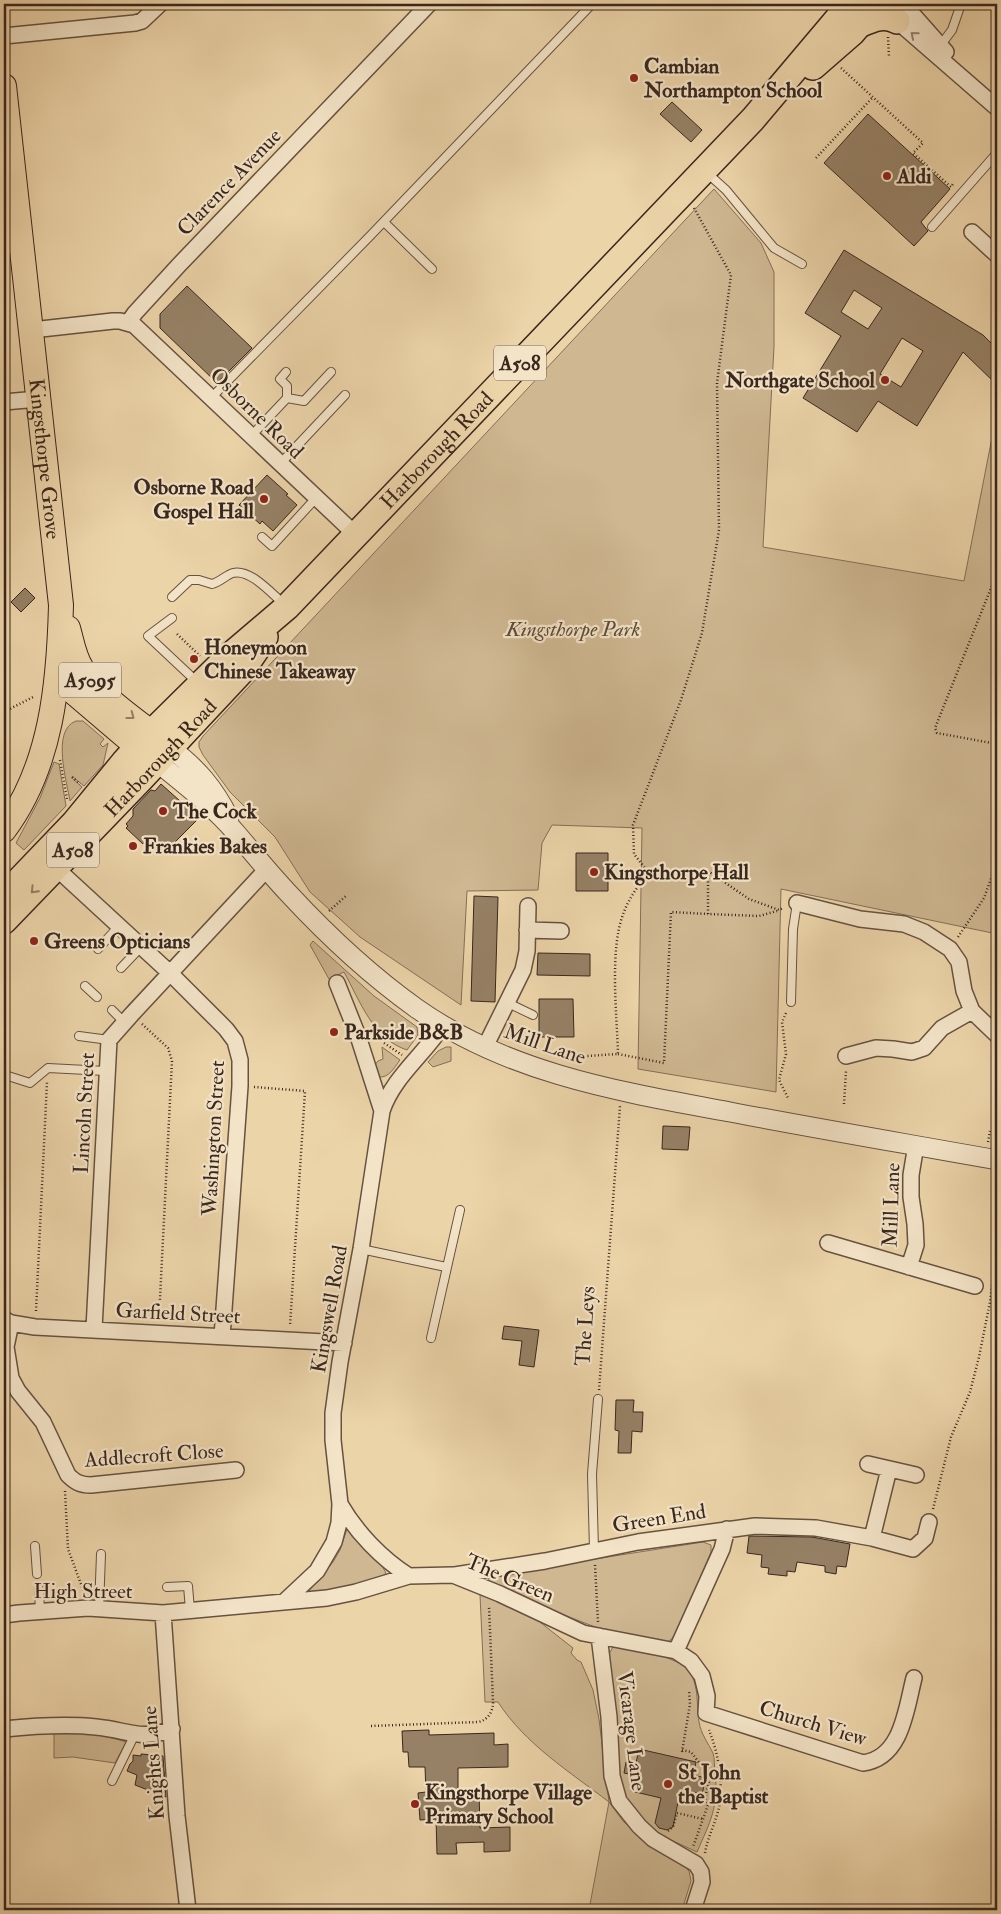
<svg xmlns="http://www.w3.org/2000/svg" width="1001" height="1914" font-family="'IM FELL Double Pica',serif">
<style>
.green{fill:#ceb791;stroke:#846f58}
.building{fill:#968166;stroke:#39271e;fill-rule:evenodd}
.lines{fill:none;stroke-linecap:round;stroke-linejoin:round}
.service-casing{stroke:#665241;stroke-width:10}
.minor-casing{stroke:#665241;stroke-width:18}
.tertiary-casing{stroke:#665241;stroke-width:21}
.primary-casing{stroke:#39271e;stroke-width:26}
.trunk-casing{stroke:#39271e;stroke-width:28}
.path{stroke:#39271e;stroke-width:2.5;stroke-dasharray:1 2.5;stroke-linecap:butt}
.service{stroke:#f3e3c7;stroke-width:8}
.minor{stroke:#f3e3c7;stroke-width:15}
.tertiary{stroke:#f3e3c7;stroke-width:19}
.primary{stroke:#ecd4a9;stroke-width:24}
.trunk{stroke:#ecd4a9;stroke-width:25}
.oneway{stroke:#968572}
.oneway2{stroke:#927e64}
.poi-dot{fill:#8f2418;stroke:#f3e3c7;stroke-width:2}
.labels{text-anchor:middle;stroke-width:4.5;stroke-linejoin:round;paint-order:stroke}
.shield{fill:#f3e3c7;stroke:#715f51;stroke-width:1}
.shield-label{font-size:20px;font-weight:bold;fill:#39271e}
.poi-label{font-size:21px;font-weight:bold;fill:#39271e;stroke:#f3e3c7;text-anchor:start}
.street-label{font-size:21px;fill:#39271e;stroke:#f3e3c7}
.park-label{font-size:21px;font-style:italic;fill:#5e4b3b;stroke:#f3e3c7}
</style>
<rect width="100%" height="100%" fill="#ecd4a9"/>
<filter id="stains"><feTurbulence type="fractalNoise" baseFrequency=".004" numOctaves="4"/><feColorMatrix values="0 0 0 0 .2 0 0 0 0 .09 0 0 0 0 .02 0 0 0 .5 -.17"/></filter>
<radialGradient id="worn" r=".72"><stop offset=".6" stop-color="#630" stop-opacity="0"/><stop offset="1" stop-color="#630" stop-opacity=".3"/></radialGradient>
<path class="green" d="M 714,189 L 761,243 L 774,272 L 774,347 L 763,547 L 964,581 L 997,412 L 997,934 L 781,889 L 776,1092 L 638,1069 L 642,828 L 552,825 L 542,843 L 538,890 L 467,891 L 461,1005 L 360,937 L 310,892 L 275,837 L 230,792 L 203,755 L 199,747 L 199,742 L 203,736 Z
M 76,721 L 83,721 L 104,739 L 100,744 L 103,747 L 108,743 L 103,765 L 84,786 L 73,777 L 72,778 L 82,787 L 70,801 C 67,782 51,730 76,721 Z
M 54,762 L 59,764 L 66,806 L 24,850 L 16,843 L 40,798 Z
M 313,941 L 374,996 L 417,1027 L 418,1035 L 407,1050 C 373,1039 360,1001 344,972 L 329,979 L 310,945 Z
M 382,1047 L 400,1060 C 394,1068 389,1078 379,1077 L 373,1067 L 378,1061 L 383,1059 Z
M 446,1047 L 451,1047 L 451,1061 L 433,1067 L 428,1062 L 438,1051 Z
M 347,1529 L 382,1566 L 386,1573 C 374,1586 326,1591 308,1593 L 308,1592 L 333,1562 L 340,1550 Z
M 703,1542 L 711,1545 L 711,1552 L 676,1635 L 668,1642 L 603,1630 L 564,1615 L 524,1596 L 492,1584 L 488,1580 L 489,1577 L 493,1575 Z
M 480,1595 L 488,1596 L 536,1619 L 573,1648 L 571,1653 L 577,1660 L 581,1662 L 593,1690 L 599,1719 L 609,1802 L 623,1821 L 642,1839 L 683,1865 L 689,1871 L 691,1881 L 682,1910 L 589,1910 L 609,1802 C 570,1772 525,1744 498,1702 L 485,1702 Z
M 614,1645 C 630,1648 674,1656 686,1668 C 700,1682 696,1704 699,1722 C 701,1734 708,1743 713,1753 C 715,1759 714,1766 715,1772 C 719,1807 710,1822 697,1852 L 656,1833 L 643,1821 L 623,1794 L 616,1770 L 609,1654 Z
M 54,1732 C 79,1732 102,1734 126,1742 L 115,1763 L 73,1757 L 54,1758 Z"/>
<path class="building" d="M 672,102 L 702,130 L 691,142 L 660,114 Z
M 868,114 L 950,189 L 921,222 L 928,231 L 914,246 L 824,163 Z
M 844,250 L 983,335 L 997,349 L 997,385 L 963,352 L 917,426 L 878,401 L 857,432 L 803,398 L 841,336 L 805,313 ZM 854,290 L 882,308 L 868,329 L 841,312 ZM 902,338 L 923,351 L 901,387 L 880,374 Z
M 187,286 L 252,348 L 217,383 L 160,328 L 160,314 Z
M 267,475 L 288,494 L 286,495 L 297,505 L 273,531 L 262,521 L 260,524 L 239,505 Z
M 25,588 L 35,598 L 21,612 L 11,602 Z
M 161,784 L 199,818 L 162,855 L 146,840 L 143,844 L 126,828 L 128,826 L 126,824 L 133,816 L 133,809 L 151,790 L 155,791 Z
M 576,853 L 608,853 L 608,891 L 576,891 Z
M 474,896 L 498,897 L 495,1002 L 471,1001 Z
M 538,953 L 590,954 L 590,976 L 537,975 Z
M 539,999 L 573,999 L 574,1037 L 539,1037 Z
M 663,1126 L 690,1127 L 688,1150 L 662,1149 Z
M 504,1326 L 539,1330 L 534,1367 L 519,1365 L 522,1341 L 502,1339 Z
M 616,1400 L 634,1400 L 633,1412 L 643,1412 L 642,1432 L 632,1431 L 631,1453 L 618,1453 L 619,1431 L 615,1430 Z
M 749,1536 L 812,1537 L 850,1544 L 846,1567 L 837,1566 L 836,1574 L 825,1572 L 825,1566 L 797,1562 L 795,1572 L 787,1571 L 787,1576 L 768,1574 L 769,1568 L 761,1567 L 762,1555 L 747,1553 Z
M 429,1730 L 429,1735 L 494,1733 L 494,1745 L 508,1744 L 508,1767 L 458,1768 L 458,1792 L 479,1792 L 480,1828 L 510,1827 L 510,1851 L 484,1852 L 484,1842 L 456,1843 L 457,1854 L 437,1854 L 436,1819 L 420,1820 L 418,1793 L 426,1792 L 425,1767 L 409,1767 L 408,1752 L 403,1752 L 402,1731 Z
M 639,1749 L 696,1762 L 693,1775 L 706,1778 L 702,1794 L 689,1791 L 686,1804 L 678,1802 L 673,1827 L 667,1830 L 659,1828 L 655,1823 L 661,1798 L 631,1791 L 634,1775 L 624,1773 L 626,1762 L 636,1763 Z
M 141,1754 L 163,1756 L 166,1797 L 135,1785 L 137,1775 L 127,1771 L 130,1764 L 133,1761 L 133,1755 L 141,1756 Z"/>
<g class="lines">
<defs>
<path id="service" d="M 940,46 L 952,30 L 961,4
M 706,172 L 726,190 L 774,248 L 802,264
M 384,222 L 432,269
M 932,227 L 997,153
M 286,372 L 280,379 L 287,386 L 287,398
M 211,398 L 370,236 L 592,4
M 251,436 L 287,398 L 304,401 L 331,372
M 280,464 L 345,395
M 262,537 L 272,546 L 316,498
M 172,597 L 190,580 L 199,580 L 212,584 C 220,582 226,575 233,573 C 250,568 273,595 285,605
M 172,618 L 148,636 L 197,682
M 98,949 L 119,926
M 121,968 L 141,947
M 85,986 L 97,997
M 791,1002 L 793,929 L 797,903
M 508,1003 L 533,1015
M 112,1010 L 124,1022
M 79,1036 L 109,1040
M 5,1075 L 30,1083 L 48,1068 L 106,1071
M 361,1249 L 446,1267
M 431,1338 L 460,1210
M 35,1546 L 37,1574
M 594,1550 L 592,1474 L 598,1399
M 167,1587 L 188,1586 L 190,1610
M 39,1589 L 40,1611
M 99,1609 L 101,1554
M 112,1781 L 135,1734"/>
<path id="minor" d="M 889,4 L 897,21 L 997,108
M 900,4 L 908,9 L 946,52
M 4,36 L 135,23 L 142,21 L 160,4
M 972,232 L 997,255
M 128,323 L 135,313 L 179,265 L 429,4
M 32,330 L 113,321 L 120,321 L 134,325 L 356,535
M 4,402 L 38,399
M 56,868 L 170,973 L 226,1029 L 235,1041 L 240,1060 L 240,1086 L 222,1337
M 797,903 L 860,919 L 904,924 L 924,932 L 950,949 L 959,962 L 964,991 L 972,1011 L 997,1035
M 527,930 L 561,931
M 337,983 L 358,1036 L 382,1111
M 485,1047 L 523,970 L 527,951 L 528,906
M 846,1056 L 876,1048 L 893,1049 L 912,1052 L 924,1048 L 942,1028 L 972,1011
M 828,1243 L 975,1286
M 909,1267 L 916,1245 L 915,1224 L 911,1197 L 911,1175 L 916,1145
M 4,1319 L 11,1323 L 35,1327 L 344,1343
M 11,1323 L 6,1347 L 11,1378 L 18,1391 L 43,1422 L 68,1475 C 75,1482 80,1485 91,1485 L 236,1470
M 94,1329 L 109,1040 L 132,1014 L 266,870
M 868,1464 L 916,1475
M 340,1504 C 356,1532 382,1559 409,1576
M 872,1538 L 889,1469
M 455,1575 L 545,1561 L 638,1542 L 755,1526 L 816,1528 L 872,1538 L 913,1549 L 925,1538 L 929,1522
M 285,1601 L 317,1571 L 334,1542 L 339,1523 L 340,1504 L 333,1440 L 333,1413 L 340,1362 L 361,1249 L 382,1111 C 393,1077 424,1055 443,1025
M 163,1613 L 177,1816 L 188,1910
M 4,1615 L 19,1613 L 88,1608 L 163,1613 L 327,1598 L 356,1592 L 409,1576 L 453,1575 L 500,1594 L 583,1633 L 676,1651 L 691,1661 L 702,1676 L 707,1696 L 706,1713 L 863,1763 C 902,1758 906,1709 914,1678
M 599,1636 L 609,1717 L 612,1776 L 619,1801 L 639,1826 L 653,1839 L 696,1864 L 701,1872 L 702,1882 L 693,1910
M 676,1651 L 722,1549 L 727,1529
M 4,1729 C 34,1726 66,1724 96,1727 C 128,1730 139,1741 172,1729"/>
<path id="tertiary" d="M 158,749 L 170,748 C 197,768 214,788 229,818
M 157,762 C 184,784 214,807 236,833 C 254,854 271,875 290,895 C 329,937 370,975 416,1008 C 509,1074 622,1092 730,1112 C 819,1129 908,1144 997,1160"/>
<g id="primary">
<path id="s1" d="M 4,86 L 61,605 C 59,682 52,766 4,830"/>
<path d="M 68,628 C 72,642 74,657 82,669 C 97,695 141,724 166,744"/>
<path d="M 59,668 L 65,683 L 71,690 L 153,760"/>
</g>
<g id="trunk">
<path d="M 861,24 C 873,19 885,14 897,21"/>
<path d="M 813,67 L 852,33 L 877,4"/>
<path id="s2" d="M 4,896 L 74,823 L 124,762 L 144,740 L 226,659 L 287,607 L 753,119 L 850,4"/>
<path id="s3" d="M 4,921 L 141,779 L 242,671 L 265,637"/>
</g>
</defs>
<use href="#service" class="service-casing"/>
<use href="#minor" class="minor-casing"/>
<use href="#tertiary" class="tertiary-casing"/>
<use href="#primary" class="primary-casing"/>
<use href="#trunk" class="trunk-casing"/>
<path class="path" d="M 888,37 L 889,57
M 841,68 L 923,143 L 913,153 L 951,187 L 953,184
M 816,158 L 873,97
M 694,208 L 731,275 L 717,383 L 719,530 L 702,633 L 681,700 L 633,825 L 634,854 L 648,872 L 708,871 L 749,899 L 779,910 L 783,908
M 997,573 L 935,728 L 937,733 L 997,744
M 177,634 L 200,656
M 4,712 L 35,696
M 60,760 L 67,799
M 72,777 L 80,784
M 708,871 L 708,914 L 759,916 L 777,911
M 329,911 L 347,895
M 958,937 L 984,898 L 997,862
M 786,1013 L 782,1022 L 786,1054 L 779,1080 L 788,1098
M 142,1024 L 168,1048 L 172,1061 L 159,1318
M 384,1043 L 402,1055
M 618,1054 L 664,1063 L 671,912 L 708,914
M 569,1061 L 571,1057 L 618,1054 C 617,1014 609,948 624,912 C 629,898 639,885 648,872
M 254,1087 L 305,1091 L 290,1326
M 844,1104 L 846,1071
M 988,1142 L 990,1131
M 36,1311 L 47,1082
M 599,1390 L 620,1106
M 65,1491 L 68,1549 L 85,1595
M 933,1509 L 951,1437 L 970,1392 L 979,1357 L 990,1302 L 997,1244
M 595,1565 L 598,1622
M 371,1726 L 478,1722 C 488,1720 493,1712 493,1702 L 489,1606
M 682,1750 L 691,1752 L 710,1777 L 705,1798 L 708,1805 L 693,1847
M 682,1752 L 690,1704 L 689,1690
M 668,1831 L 673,1827 L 677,1813 L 703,1819
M 705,1853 C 707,1840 713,1828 717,1815 C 725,1789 719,1755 709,1730"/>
<use href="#service" class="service"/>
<use href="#minor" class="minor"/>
<use href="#tertiary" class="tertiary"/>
<use href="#primary" class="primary"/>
<use href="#trunk" class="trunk"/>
</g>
<defs><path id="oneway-chevron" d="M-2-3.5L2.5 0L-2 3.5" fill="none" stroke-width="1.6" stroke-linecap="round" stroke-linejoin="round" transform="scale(1.25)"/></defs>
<use class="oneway" href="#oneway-chevron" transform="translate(914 35) rotate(-140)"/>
<g class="oneway2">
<use href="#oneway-chevron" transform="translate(131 716) rotate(37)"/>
<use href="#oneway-chevron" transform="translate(34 890) rotate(134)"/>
</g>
<g class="poi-dot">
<circle cx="634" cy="78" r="5"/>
<circle cx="887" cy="176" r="5"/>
<circle cx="885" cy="380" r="5"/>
<circle cx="264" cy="499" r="5"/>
<circle cx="194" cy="659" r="5"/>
<circle cx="163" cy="811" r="5"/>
<circle cx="133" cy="846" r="5"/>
<circle cx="594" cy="872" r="5"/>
<circle cx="34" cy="941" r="5"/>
<circle cx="334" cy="1032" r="5"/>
<circle cx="668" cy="1784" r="5"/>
<circle cx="415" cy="1804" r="5"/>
</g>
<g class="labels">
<g class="shield">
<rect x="494" y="345.5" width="52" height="35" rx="4"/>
<rect x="59" y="662.5" width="62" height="35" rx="4"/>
<rect x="47" y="832.5" width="52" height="35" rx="4"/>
</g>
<g class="shield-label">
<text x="520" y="370">A508</text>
<text x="90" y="687">A5095</text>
<text x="73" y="857">A508</text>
</g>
<g class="poi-label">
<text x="644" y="73">Cambian<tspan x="644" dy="24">Northampton School</tspan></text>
<text x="897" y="183">Aldi</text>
<text x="875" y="387" text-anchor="end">Northgate School</text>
<text x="254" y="494" text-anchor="end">Osborne Road<tspan x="254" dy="24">Gospel Hall</tspan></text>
<text x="204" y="654">Honeymoon<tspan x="204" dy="24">Chinese Takeaway</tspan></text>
<text x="173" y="818">The Cock</text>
<text x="143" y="853">Frankies Bakes</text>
<text x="604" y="879">Kingsthorpe Hall</text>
<text x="44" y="948">Greens Opticians</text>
<text x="344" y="1039">Parkside B&amp;B</text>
<text x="678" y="1779">St John<tspan x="678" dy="24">the Baptist</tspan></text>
<text x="425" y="1799">Kingsthorpe Village<tspan x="425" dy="24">Primary School</tspan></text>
</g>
<g class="street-label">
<text transform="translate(229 182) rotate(-46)" y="7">Clarence Avenue</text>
<text transform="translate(257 413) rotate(44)" y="7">Osborne Road</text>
<text dy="7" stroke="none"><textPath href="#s2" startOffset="622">Harborough Road</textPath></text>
<text dy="7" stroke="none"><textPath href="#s1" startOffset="375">Kingsthorpe Grove</textPath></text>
<text dy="7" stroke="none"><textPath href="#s3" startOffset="226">Harborough Road</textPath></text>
<text transform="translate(545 1044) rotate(19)" y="7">Mill Lane</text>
<text transform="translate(84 1113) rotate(-87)" y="7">Lincoln Street</text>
<text transform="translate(213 1138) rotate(-87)" y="7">Washington Street</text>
<text transform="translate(891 1205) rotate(-88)" y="7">Mill Lane</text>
<text transform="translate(329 1309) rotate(-80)" y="7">Kingswell Road</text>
<text transform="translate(178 1313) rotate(3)" y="7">Garfield Street</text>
<text transform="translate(585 1326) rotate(-86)" y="7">The Leys</text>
<text transform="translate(154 1455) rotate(-4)" y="7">Addlecroft Close</text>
<text transform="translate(659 1518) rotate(-9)" y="7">Green End</text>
<text transform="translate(510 1578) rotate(23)" y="7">The Green</text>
<text x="83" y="1598">High Street</text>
<text transform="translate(813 1723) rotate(17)" y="7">Church View</text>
<text transform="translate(632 1731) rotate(83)" y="7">Vicarage Lane</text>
<text transform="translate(153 1763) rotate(-94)" y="7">Knights Lane</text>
</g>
<g class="park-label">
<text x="573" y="636">Kingsthorpe Park</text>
</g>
</g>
<rect width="1001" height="1914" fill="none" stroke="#ecd4a9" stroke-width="20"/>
<rect x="5" y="5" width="991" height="1904" fill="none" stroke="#39271e" stroke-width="2.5"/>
<rect x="10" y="10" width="981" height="1894" fill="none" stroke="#39271e"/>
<rect width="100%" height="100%" filter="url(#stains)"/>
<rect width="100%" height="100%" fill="url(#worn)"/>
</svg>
